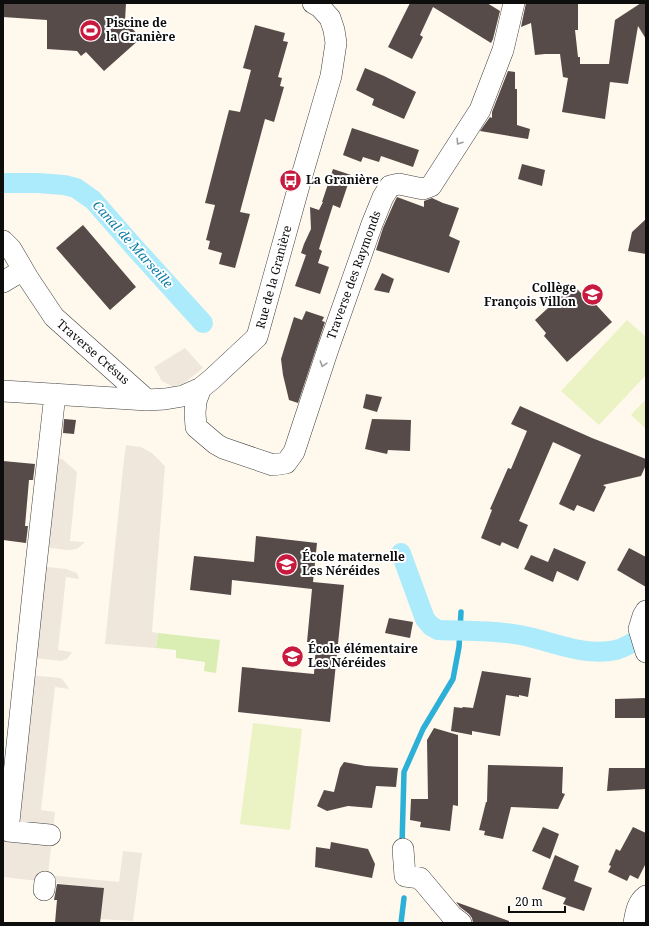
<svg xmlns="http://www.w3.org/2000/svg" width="649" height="926" font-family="'Noto Serif',serif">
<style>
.green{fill:#daedb3}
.pitch{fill:#ebf3c5}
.plaza{fill:#efe7db}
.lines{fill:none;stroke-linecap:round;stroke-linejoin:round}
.stream{stroke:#2db0d8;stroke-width:5.5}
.canal{stroke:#acebfb;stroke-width:20}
.building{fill:#564b48}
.street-casing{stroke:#404040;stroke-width:22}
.street{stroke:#fff;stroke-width:21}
.oneway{stroke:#9e9e9e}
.labels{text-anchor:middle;stroke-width:4;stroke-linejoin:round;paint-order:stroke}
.poi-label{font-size:12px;font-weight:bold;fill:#0d0d0d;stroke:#fff;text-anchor:start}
.street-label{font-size:12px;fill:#0d0d0d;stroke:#fff}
.water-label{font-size:13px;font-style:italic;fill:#0c7ea8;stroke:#fff}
</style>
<rect width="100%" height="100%" fill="#fff8ec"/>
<path class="green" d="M 158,633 L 220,640 L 216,673 L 204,671 L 205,662 L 176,658 L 176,650 L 156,648 Z"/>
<path class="pitch" d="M 627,320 L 646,337 L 646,375 L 599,425 L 561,391 Z
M 646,399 L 646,429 L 631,415 Z
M 253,723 L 302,729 L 290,830 L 240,824 Z"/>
<path class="plaza" d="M 185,348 L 203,368 L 183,384 L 173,387 L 162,381 L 154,367 Z
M 126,445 L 141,447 L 152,453 L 165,466 L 152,632 L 158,633 L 156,648 L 105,644 L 124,459 Z
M 41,456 L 62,459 L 77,472 L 70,541 L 85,542 L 77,549 L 69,550 L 30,546 Z
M 28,565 L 66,569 L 77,573 L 79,579 L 66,577 L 58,650 L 72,652 L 67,659 L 61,661 L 18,656 Z
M 17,674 L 61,678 L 66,684 L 69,689 L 55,687 L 41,810 L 55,812 L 48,875 L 119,882 L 123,851 L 142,853 L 133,921 L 100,919 L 103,888 L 55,883 L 3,877 L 3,808 Z"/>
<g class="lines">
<path class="stream" d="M 402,845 L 404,772 L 423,729 L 453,679 L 459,647 L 461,612
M 401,923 L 404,898"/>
<path class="canal" d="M 3,183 L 38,183 L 64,185 L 76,188 L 93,200 L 135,248 L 203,323
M 401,553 L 406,567 L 425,619 L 431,626 L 438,630 C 466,631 493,630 520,635 C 552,641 583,657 616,650 C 627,647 637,640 646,634"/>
</g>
<path class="building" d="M 3,3 L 126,3 L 125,21 L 141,38 L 104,71 L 86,52 L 81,56 L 77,51 L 47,49 L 47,20 L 3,17 Z
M 410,3 L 487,3 L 500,11 L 493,39 L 491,43 L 433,7 L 420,35 L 423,37 L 412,59 L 388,47 Z
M 526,3 L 578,3 L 578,30 L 575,30 L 578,57 L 580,57 L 580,64 L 609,64 L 615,20 L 641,3 L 646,3 L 646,39 L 638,26 L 628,84 L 610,82 L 605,119 L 562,112 L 568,78 L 563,77 L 560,54 L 545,54 L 535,55 L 531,23 L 521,27 Z
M 255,25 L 285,33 L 283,41 L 288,42 L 278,77 L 282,78 L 280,86 L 284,87 L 274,122 L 265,119 L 240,212 L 250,214 L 235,268 L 219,264 L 222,253 L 208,249 L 210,241 L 206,240 L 215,205 L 205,203 L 229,110 L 240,112 L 251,70 L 243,68 Z
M 365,68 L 384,76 L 416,92 L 404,119 L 372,105 L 374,99 L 356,90 Z
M 508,71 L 515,72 L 515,89 L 517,89 L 517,125 L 530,129 L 528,139 L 480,131 L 490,117 L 492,118 L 492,112 Z
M 352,128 L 419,150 L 413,167 L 381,156 L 379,162 L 363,157 L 361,162 L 343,155 Z
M 522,164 L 545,170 L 542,186 L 518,179 Z
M 333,169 L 351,175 L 340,208 L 333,205 L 319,249 L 322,251 L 318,263 L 329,267 L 320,294 L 295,286 L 306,255 L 301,253 L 304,244 L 311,229 L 310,207 L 319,210 L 323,202 L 322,202 Z
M 397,197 L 424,207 L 424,201 L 432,198 L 443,203 L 459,208 L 449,236 L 460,241 L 449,273 L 376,250 L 383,228 L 394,203 Z
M 646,219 L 646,254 L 628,251 L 632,232 Z
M 83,225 L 136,287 L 110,310 L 56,248 Z
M 382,273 L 394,279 L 389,293 L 374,290 Z
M 573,285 L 586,298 L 588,296 L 612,322 L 567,362 L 544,336 L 546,333 L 535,320 Z
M 306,311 L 324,317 L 322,321 L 325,322 L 298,403 L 289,400 L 283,375 L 281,359 L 294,317 L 302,320 Z
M 366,394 L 382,397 L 377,412 L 363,408 Z
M 520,406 L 592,438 L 646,459 L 646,465 L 641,476 L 603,485 L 606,487 L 594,512 L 577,505 L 574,511 L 559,504 L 581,455 L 553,442 L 519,521 L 528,525 L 518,549 L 502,542 L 500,546 L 481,538 L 492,510 L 490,509 L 508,468 L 511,469 L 527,431 L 511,424 Z
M 64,419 L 76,420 L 74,434 L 63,433 Z
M 372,419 L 411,420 L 410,451 L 388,450 L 387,454 L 365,449 Z
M 3,461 L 35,464 L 33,480 L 29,480 L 25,526 L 28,526 L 26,543 L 3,540 Z
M 256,536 L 317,543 L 313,582 L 344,585 L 330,722 L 238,712 L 242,667 L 314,674 L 316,643 L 307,642 L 312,589 L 232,580 L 231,595 L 190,590 L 194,556 L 254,562 Z
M 554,548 L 586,562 L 578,581 L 557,571 L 553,582 L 524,569 L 531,555 L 548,562 Z
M 629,548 L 646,557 L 646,587 L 617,570 Z
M 389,618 L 413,622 L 410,638 L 385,633 Z
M 482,671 L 531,678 L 528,697 L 519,695 L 519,697 L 506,695 L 500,736 L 472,731 L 472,735 L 451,731 L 454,707 L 462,708 L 463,707 L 473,708 Z
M 646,698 L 646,718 L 615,718 L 615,699 Z
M 434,728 L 458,735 L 458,806 L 453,805 L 450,831 L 420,827 L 421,822 L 410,820 L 411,799 L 428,799 L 427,740 Z
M 344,762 L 366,766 L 398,768 L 396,787 L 376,786 L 372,808 L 348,806 L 327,811 L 317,806 L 324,790 L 334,792 L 340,768 Z
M 488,765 L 563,767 L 562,793 L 565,794 L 558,809 L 511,807 L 503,839 L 484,835 L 485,831 L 479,830 L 486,802 L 487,802 Z
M 609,768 L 646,768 L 646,789 L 607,791 Z
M 543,827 L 559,834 L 550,859 L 532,851 Z
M 633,827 L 646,833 L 646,863 L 638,879 L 630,875 L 627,881 L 608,872 L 611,866 L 609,865 L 616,849 L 620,851 Z
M 331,842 L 368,849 L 375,864 L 372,878 L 315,867 L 316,847 L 330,849 Z
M 555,855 L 579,866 L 574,881 L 592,888 L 584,911 L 563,904 L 566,898 L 542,889 Z
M 57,884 L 104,888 L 100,923 L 55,923 L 57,900 L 54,900 Z
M 456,902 L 509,921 L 509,923 L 473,923 L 472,918 L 469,914 L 460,907 Z"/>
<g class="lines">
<defs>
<path id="street" d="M 3,241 L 11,249 L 28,278 L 54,317 L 147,400
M 3,282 L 23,270
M 201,388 L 196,401 L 195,413 L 196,427 L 216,444 L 223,448 L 273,465 L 286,463 L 294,452 L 328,349 L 372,224 L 383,197 L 390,186 L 399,184 L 423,189 L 431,186 L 480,110 L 503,50 L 514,3
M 3,391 L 147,400 L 165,399 L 183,396 L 201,388 L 212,379 L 257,337 L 300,182 L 331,76 L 336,43 L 334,30 L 330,18 L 320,7 L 313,3
M 646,611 L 643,616 L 639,629 L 646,652
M 50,835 L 8,831 L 35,574 L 55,394
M 403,849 L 405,876 L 420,878 L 452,916 L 461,923
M 44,890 L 45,882
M 634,923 C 636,912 637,903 646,896"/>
</defs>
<use href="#street" class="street-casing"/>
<use href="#street" class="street"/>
</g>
<defs><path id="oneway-chevron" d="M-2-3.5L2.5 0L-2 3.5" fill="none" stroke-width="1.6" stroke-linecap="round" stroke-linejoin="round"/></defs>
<g class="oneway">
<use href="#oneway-chevron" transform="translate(459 142) rotate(123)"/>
<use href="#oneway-chevron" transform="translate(323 364) rotate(107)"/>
</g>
<defs>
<symbol id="stadium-disc" viewBox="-11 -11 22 22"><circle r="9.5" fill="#c81a3e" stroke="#fff"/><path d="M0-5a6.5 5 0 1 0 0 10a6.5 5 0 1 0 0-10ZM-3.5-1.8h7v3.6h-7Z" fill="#fff"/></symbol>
<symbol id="bus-disc" viewBox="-11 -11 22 22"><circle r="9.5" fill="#c81a3e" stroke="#fff"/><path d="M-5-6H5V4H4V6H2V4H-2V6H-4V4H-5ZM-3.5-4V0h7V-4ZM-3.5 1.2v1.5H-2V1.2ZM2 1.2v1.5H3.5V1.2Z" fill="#fff"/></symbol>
<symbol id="school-disc" viewBox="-11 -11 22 22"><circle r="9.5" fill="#c81a3e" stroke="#fff"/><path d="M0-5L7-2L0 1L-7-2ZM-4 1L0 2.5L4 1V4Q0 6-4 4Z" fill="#fff"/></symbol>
</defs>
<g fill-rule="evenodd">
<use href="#stadium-disc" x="78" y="18" width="25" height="25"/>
<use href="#bus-disc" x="278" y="168" width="25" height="25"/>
<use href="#school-disc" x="580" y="282" width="25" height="25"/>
<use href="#school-disc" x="274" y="552" width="25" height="25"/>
<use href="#school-disc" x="280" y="644" width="25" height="25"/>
</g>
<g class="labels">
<g class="poi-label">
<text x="106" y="27">Piscine de<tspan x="106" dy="14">la Granière</tspan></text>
<text x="306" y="184">La Granière</text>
<text x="576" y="292" text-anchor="end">Collège<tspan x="576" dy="14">François Villon</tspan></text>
<text x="302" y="561">École maternelle<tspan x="302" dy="14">Les Néréides</tspan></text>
<text x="308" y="653">École élémentaire<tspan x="308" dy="14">Les Néréides</tspan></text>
</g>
<g class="street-label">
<text transform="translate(354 275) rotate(-70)" y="4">Traverse des Raymonds</text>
<text transform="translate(274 277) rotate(-75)" y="4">Rue de la Granière</text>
<text transform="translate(93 352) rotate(41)" y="4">Traverse Crésus</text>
</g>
<g class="water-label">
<text transform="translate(133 244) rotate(48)" y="5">Canal de Marseille</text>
</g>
</g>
<rect width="649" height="926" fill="none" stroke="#0d0d0d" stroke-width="8"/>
<path d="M509 906v6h56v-6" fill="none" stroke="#0d0d0d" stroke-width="2"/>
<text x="515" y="906" font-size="12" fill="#0d0d0d" stroke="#ffffff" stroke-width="3" paint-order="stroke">20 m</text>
</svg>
